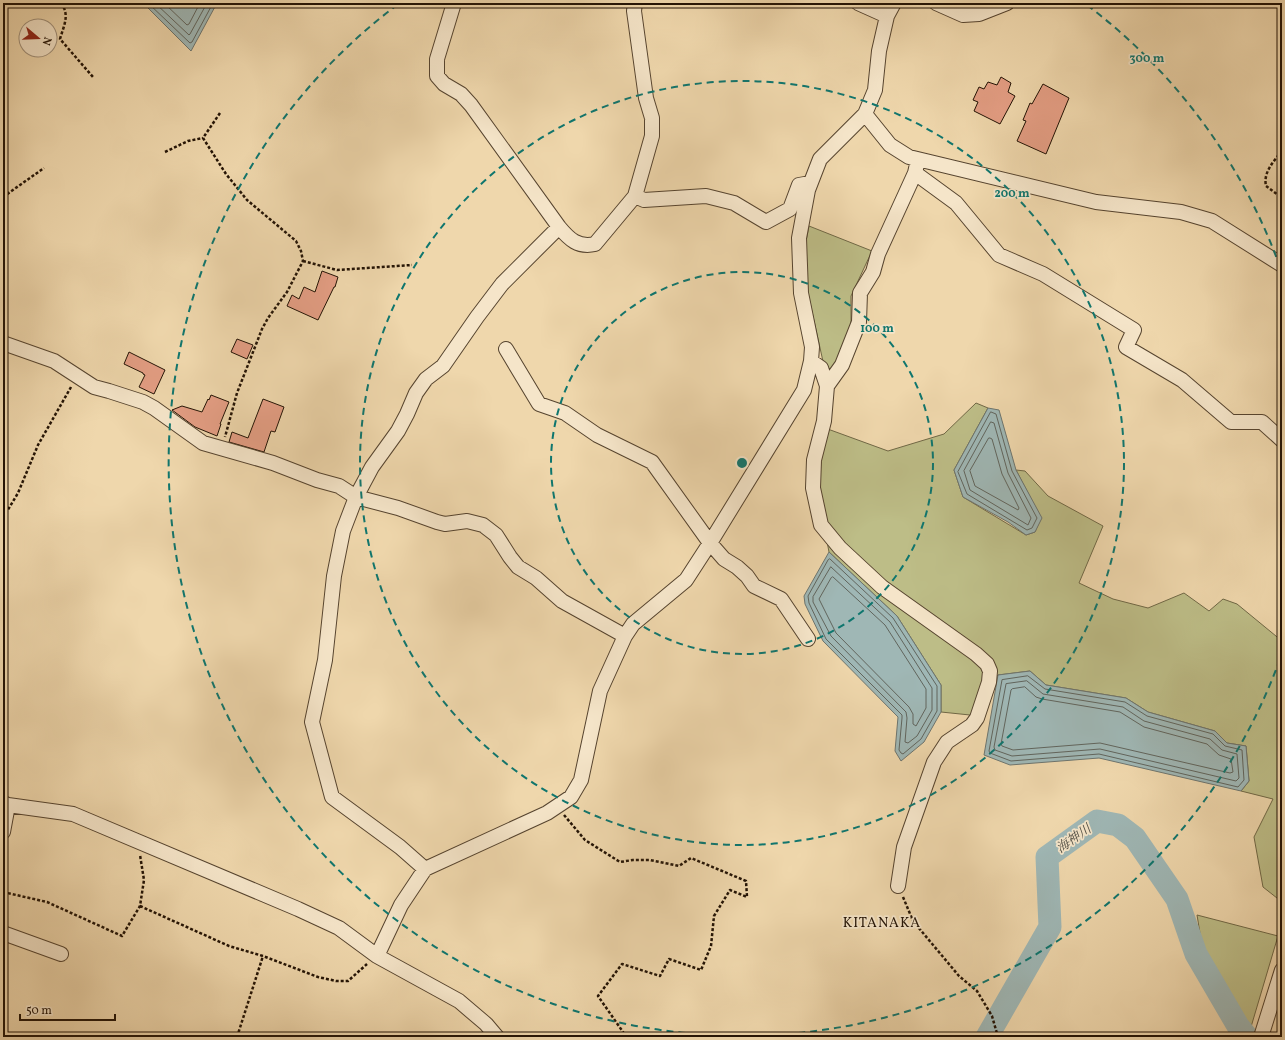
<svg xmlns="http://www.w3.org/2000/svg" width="1285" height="1040" font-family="Vollkorn,'Noto Serif JP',serif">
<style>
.green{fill:#bdbd87;stroke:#706846}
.water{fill:#9fb7b5;stroke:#6d756f}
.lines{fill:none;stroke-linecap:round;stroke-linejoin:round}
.shore{stroke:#61655d;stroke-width:1}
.river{stroke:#9fb7b5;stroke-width:23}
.building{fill:#e49e84;stroke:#231305}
.minor-casing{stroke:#56442f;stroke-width:16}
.path{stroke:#231305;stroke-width:2.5;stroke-dasharray:3 2;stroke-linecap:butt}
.minor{stroke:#f5e5c9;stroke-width:14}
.ring{fill:none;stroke:#0f766e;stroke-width:2;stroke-dasharray:7 5}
.labels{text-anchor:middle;stroke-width:3.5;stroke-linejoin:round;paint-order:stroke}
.water-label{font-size:13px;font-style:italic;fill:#4e4c43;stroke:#f5e5c9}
.quarter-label{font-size:14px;letter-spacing:1px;fill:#231305;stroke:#f5e5c9}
.centre{fill:#0f766e;stroke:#f5e5c9;stroke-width:2}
.ring-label{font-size:12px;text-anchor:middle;font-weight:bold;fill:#0f766e;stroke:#f5e5c9;stroke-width:3.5;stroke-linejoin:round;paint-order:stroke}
</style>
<rect width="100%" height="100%" fill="#efd7ac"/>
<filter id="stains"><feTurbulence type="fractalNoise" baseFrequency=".005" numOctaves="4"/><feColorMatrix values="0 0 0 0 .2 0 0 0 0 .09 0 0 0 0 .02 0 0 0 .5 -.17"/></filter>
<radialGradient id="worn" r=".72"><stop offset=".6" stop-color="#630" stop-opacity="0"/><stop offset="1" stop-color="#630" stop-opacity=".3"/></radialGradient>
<path class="green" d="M 809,226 L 872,251 L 851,296 L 851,324 L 837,364 L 826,375 L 807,289 L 804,252 Z
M 976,403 L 988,408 L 954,470 L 963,497 L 1026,535 L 1035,532 L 1041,518 L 1016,470 L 1025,471 L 1048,496 L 1103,526 L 1079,583 L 1113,599 L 1148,608 L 1184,593 L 1209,611 L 1223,599 L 1237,604 L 1282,641 L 1282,902 L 1263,887 L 1254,837 L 1273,799 L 1241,791 L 1249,781 L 1246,746 L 1227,743 L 1215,731 L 1148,712 L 1126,698 L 1046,685 L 1030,671 L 998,675 L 970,715 L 941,712 L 941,685 L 897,616 L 829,552 L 814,473 L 825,428 L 888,451 L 944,434 Z
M 1197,915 L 1278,936 L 1251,1027 L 1219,984 L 1203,951 Z"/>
<path class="water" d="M 143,3 L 217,3 L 191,51 Z
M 988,408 L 999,410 L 1016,470 L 1042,518 L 1035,532 L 1026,535 L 1008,522 L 963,497 L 954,470 Z
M 829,552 L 897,616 L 941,685 L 941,712 L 924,742 L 901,761 L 895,751 L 898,717 L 823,641 L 805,604 L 804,596 Z
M 1030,671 L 1046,685 L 1126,698 L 1148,712 L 1215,731 L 1227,743 L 1246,746 L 1249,781 L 1241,791 L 1099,758 L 1010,765 L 984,755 L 998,675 Z"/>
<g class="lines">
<path class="shore" d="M 148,3 L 190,43 L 192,42 L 213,3
M 155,3 L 189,35 L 190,34 L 207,3
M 164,3 L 187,25 L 189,24 L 200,3
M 991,412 L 996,414 L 1012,471 L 1037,518 L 1032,528 L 1027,530 L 967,494 L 958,472 Z
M 991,422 L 994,423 L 1008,473 L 1031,518 L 1028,525 L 970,490 L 964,471 Z
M 989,438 L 990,438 L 992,439 L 1002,474 L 1019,508 L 1018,510 L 975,486 L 970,471 Z
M 830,559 L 893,618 L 937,686 L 937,711 L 921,739 L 903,754 L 901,753 L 899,750 L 902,718 L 902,715 L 826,639 L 809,603 L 808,596 L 828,560 Z
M 831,567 L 890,622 L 932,688 L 932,710 L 917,736 L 908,743 L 905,742 L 907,718 L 906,712 L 831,636 L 813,602 L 813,597 Z
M 833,577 L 885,625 L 926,689 L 926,708 L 916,726 L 913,724 L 913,714 L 909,707 L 836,633 L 819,599 L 831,578 Z
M 1028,676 L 1045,689 L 1125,702 L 1147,716 L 1213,734 L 1225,746 L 1242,750 L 1244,780 L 1238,787 L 1099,754 L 1011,761 L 990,753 L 989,751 L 1002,680 Z
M 1027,681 L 1043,694 L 1123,707 L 1144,721 L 1210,739 L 1222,750 L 1237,754 L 1239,778 L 1236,781 L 1100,749 L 1012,756 L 995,750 L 994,747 L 1006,684 Z
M 1025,687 L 1036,697 L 1042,699 L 1120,712 L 1144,727 L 1207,744 L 1219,755 L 1231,759 L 1233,772 L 1230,773 L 1100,743 L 1013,750 L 1002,746 L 1001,744 L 1011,690 L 1012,689 Z"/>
<path class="river" d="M 987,1037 L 1050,927 L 1047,857 L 1097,821 L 1118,825 L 1135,838 L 1177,899 L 1196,954 L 1238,1026 L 1247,1037"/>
</g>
<path class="building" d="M 1001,77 L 1011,83 L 1008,92 L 1015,96 L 1000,124 L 974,111 L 978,102 L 973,100 L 979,87 L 984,89 L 988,82 L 997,85 Z
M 1043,84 L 1069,98 L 1046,154 L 1017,141 L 1026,121 L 1023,120 L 1030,103 L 1032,104 Z
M 322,271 L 338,277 L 335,287 L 334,287 L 318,320 L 287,306 L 292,295 L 299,299 L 304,287 L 315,292 Z
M 237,339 L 253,345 L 247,359 L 231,352 Z
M 129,352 L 165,370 L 154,394 L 139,387 L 145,375 L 143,374 L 143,373 L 124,364 Z
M 211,395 L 229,402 L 220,424 L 221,424 L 217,436 L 195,427 L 172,410 L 182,406 L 202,412 L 208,399 L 209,400 Z
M 263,399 L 284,407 L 275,432 L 271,431 L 264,452 L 229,442 L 232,432 L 248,438 Z"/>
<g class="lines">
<defs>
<path id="minor" d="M 454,3 L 437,59 L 437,76 L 444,84 L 461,94 L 471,105 L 559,227 C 569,239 578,248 595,244 L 635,196 L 652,136 L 652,118 L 646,98 L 634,11 L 635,3
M 858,3 L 887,16
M 936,3 L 963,15 L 979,14 L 1007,3
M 865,114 L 890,145 L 909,157 L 1096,202 L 1181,212 L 1212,221 L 1282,265
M 915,173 L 956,203 L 999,255 L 1043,274 L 1134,330 L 1126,347 L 1182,380 L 1231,422 L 1262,422 L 1282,440
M 635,196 L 644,200 L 706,196 L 734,203 L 766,222 L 790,209 L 799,185 L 810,183
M 3,343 L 54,361 L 94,387 L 109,391 L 143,402 L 154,408 L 203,443 L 273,463 L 317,480 L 339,486 L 356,497 L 398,508 L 437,522 L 445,524 L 467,521 L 483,525 L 496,535 L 510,557 L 518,567 L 536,578 L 562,601 L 625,636
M 506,349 L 539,404 L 565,413 L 597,435 L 652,462 L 710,543 L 724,559 L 737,567 L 747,576 L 754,586 L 781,599 L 808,639
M 811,361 L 821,368 L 827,386 L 824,421 L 814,460 L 813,488 L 821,525 L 840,548 L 882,587 L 976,654 L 987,664 L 990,671 L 989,682 L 977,718 L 972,725 L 947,742 L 934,762 L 904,847 L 898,886
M 827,386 L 842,365 L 859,322 L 860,293 L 873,272 L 878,254 L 915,173 L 917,164
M 3,803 L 8,805 L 73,814 L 298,909 L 339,928 L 377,956 L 459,1001 L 486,1024 L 497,1037
M 3,832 L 8,805
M 425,869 L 400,847 L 332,797 L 312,722 L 325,660 L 334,576 L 343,531 L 356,497 L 372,467 L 398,431 L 407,414 L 416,393 L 426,379 L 443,366 L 477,317 L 502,284 L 559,227
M 3,933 L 61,954
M 377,956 L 401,905 L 425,869 L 547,813 L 571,797 L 581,780 L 600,691 L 625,636 L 633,624 L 686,580 L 710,543 L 804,390 L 811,361 L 812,347 L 801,293 L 799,238 L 808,190 L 820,159 L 865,114 L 875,90 L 879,51 L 887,16 L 894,3
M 1261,1037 L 1282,970"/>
</defs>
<use href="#minor" class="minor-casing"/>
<path class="path" d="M 61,3 C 70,15 64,25 60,39 L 93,77
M 220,113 L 203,138 L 226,174 L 247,200 L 296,241 L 301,251 L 303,261 L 287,292 L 268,318 L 262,329 L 237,393 L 225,437
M 1282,151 C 1274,161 1263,172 1266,186 L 1282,198
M 165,152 L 188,141 L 203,138
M 3,197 L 44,168
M 303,261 L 337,270 L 412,265
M 3,518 L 18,493 L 38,445 L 71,387
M 564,815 L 585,840 L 620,862 L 633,860 L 650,860 L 679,866 L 691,858 L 746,881 L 747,897 L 730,890 L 714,916 L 711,946 L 701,970 L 669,959 L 660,976 L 622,964 L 598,996 L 623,1032 L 621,1037
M 3,892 L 47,902 L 122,936 L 140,906 L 144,880 L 140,855
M 903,897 L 913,921 L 959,976 L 977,991 L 992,1016 L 998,1037
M 140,906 L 229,946 L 263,956 L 318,977 L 336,981 L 348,981 L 367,964
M 237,1037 L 263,956"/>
<use href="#minor" class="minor"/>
</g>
<g class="ring">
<circle cx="742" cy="463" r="191"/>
<circle cx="742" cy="463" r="382"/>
<path d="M1280 659A573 573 0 1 1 397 5M1087 5A573 573 0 0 1 1280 267"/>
</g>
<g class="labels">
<g class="water-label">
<text transform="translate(1073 838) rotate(-35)" y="5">海神川</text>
</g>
<g class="quarter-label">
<text x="882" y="927">KITANAKA</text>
</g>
</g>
<circle cx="742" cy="463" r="6" class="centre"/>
<g class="ring-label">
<text x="1147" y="62">300 m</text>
<text x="1012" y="197">200 m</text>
<text x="877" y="332">100 m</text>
</g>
<rect width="1285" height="1040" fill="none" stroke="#efd7ac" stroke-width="16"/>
<rect x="4" y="4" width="1277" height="1032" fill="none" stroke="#231305" stroke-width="2"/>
<rect x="8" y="8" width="1269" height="1024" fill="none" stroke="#231305"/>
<g transform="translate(38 38) rotate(109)"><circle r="19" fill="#f5e5c9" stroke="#a1917b"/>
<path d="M0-3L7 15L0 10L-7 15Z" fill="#8f2418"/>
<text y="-6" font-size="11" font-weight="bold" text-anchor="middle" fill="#231305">N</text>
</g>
<path d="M20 1014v6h95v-6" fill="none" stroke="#231305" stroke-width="2"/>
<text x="26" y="1014" font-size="12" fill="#231305" stroke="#f5e5c9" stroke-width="3" paint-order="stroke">50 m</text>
<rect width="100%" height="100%" filter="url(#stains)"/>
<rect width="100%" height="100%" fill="url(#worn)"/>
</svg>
